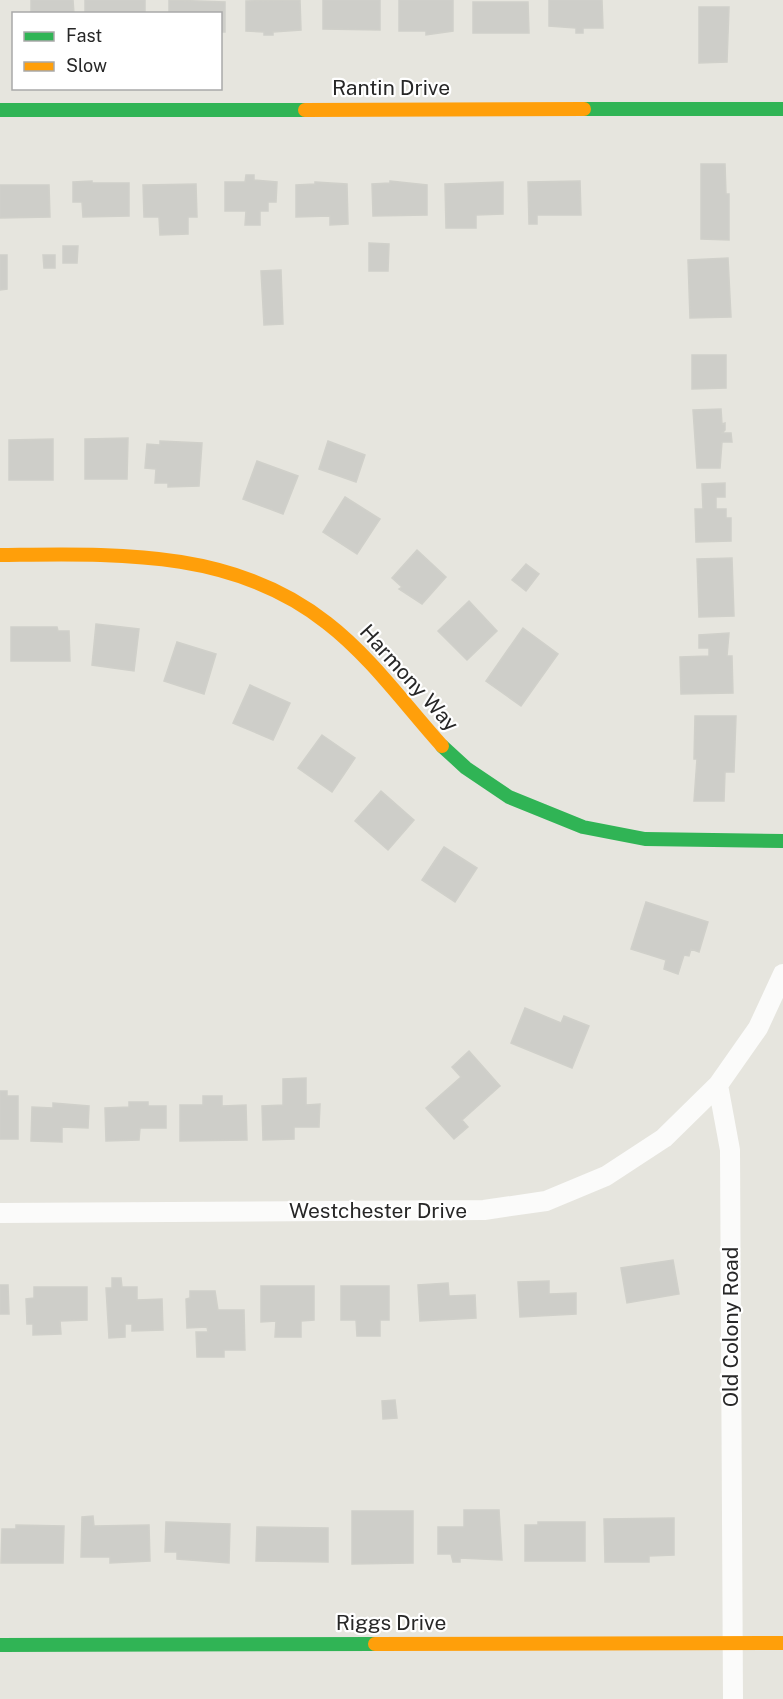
<svg xmlns="http://www.w3.org/2000/svg" width="783" height="1699" font-family="'Public Sans',sans-serif">
<style>
.building{fill:#cecec9;stroke:#d0d0ca;stroke-width:1.5}
.lines{fill:none;stroke-linecap:round;stroke-linejoin:round}
.street{stroke:#fbfbfa;stroke-width:20}
.fast{stroke:#30b455;stroke-width:14}
.slow{stroke:#ff9f0a;stroke-width:14}
.labels{text-anchor:middle;stroke-width:4.5;stroke-linejoin:round;paint-order:stroke}
.street-label{font-size:21px;fill:#272727;stroke:#fff}
</style>
<rect width="100%" height="100%" fill="#e6e5de"/>
<path class="building" d="M 31,0 L 73,0 L 74,14 L 27,14 L 31,12 Z
M 85,0 L 145,0 L 145,14 L 85,14 Z
M 169,0 L 225,2 L 225,32 L 220,32 L 220,14 L 169,14 Z
M 300,0 L 301,30 L 273,32 L 273,35 L 264,35 L 264,32 L 246,31 L 246,1 Z
M 323,0 L 380,0 L 380,30 L 323,29 Z
M 399,0 L 453,0 L 453,31 L 426,35 L 426,31 L 399,31 Z
M 549,0 L 602,0 L 603,28 L 583,28 L 583,33 L 576,33 L 576,28 L 549,26 Z
M 473,2 L 528,2 L 529,33 L 473,33 Z
M 699,7 L 729,7 L 727,62 L 699,63 Z
M 701,164 L 725,164 L 726,194 L 729,194 L 729,240 L 701,239 Z
M 246,175 L 254,175 L 254,180 L 277,182 L 276,202 L 268,202 L 268,211 L 260,211 L 260,225 L 245,225 L 246,211 L 225,211 L 225,182 L 245,182 Z
M 92,181 L 92,183 L 129,183 L 129,216 L 83,217 L 82,202 L 73,202 L 73,182 Z
M 390,181 L 427,185 L 427,215 L 373,216 L 372,184 L 390,183 Z
M 580,181 L 581,215 L 537,215 L 537,224 L 529,224 L 528,182 Z
M 315,182 L 347,184 L 348,224 L 330,225 L 330,216 L 296,217 L 296,185 L 315,184 Z
M 503,182 L 503,214 L 476,215 L 476,228 L 446,228 L 445,184 Z
M 196,184 L 197,217 L 188,217 L 188,234 L 160,235 L 159,217 L 144,217 L 143,185 Z
M 0,185 L 49,185 L 50,217 L 0,218 Z
M 369,243 L 389,244 L 388,271 L 369,271 Z
M 63,246 L 78,246 L 77,263 L 63,263 Z
M 0,255 L 7,255 L 7,289 L 0,290 Z
M 43,255 L 55,255 L 55,268 L 44,268 Z
M 728,258 L 731,317 L 690,318 L 688,260 Z
M 281,270 L 283,324 L 264,325 L 261,271 Z
M 692,355 L 726,355 L 726,388 L 692,389 Z
M 721,409 L 722,424 L 725,423 L 725,430 L 722,433 L 731,433 L 732,442 L 722,442 L 720,468 L 697,468 L 693,410 Z
M 128,438 L 127,479 L 85,479 L 85,439 Z
M 53,439 L 53,480 L 9,480 L 9,440 Z
M 160,441 L 202,443 L 199,486 L 168,487 L 168,483 L 155,483 L 156,469 L 145,468 L 147,444 L 160,445 Z
M 328,441 L 365,455 L 356,482 L 319,469 Z
M 257,461 L 298,476 L 283,514 L 243,499 Z
M 725,483 L 725,497 L 716,497 L 716,509 L 726,509 L 726,518 L 731,518 L 731,541 L 696,542 L 695,509 L 703,509 L 702,484 Z
M 345,497 L 380,519 L 357,554 L 323,532 Z
M 417,550 L 446,577 L 422,604 L 399,589 L 402,587 L 392,578 Z
M 732,558 L 734,616 L 699,617 L 697,559 Z
M 526,564 L 539,574 L 526,591 L 512,580 Z
M 469,601 L 497,631 L 467,660 L 438,631 Z
M 96,624 L 139,629 L 134,671 L 92,665 Z
M 11,627 L 57,627 L 58,631 L 69,631 L 70,661 L 11,661 Z
M 523,628 L 558,654 L 521,706 L 486,681 Z
M 729,633 L 727,656 L 732,656 L 733,693 L 681,694 L 680,657 L 709,656 L 709,648 L 699,648 L 699,635 Z
M 177,642 L 216,654 L 204,694 L 164,681 Z
M 250,685 L 290,703 L 273,740 L 233,723 Z
M 695,716 L 736,716 L 734,772 L 725,772 L 724,801 L 694,801 L 697,759 L 694,759 Z
M 322,735 L 355,758 L 332,792 L 298,768 Z
M 381,791 L 414,820 L 388,850 L 355,821 Z
M 444,847 L 477,868 L 455,902 L 422,880 Z
M 646,902 L 708,922 L 699,952 L 691,949 L 689,956 L 684,955 L 678,974 L 664,969 L 666,960 L 631,949 Z
M 525,1008 L 561,1023 L 564,1016 L 589,1026 L 572,1068 L 511,1043 Z
M 469,1051 L 500,1086 L 462,1120 L 468,1127 L 454,1139 L 426,1108 L 461,1077 L 452,1067 Z
M 306,1078 L 306,1105 L 320,1104 L 319,1127 L 294,1127 L 294,1139 L 263,1140 L 262,1106 L 283,1105 L 283,1079 Z
M 0,1091 L 7,1091 L 7,1096 L 18,1096 L 18,1139 L 0,1139 Z
M 203,1096 L 222,1096 L 222,1106 L 246,1105 L 247,1140 L 180,1141 L 180,1105 L 203,1105 Z
M 129,1102 L 148,1102 L 148,1106 L 166,1106 L 166,1128 L 140,1128 L 139,1140 L 106,1141 L 105,1108 L 129,1107 Z
M 53,1103 L 89,1106 L 88,1128 L 62,1127 L 62,1142 L 31,1141 L 32,1107 L 53,1108 Z
M 673,1260 L 679,1294 L 627,1303 L 621,1268 Z
M 112,1278 L 121,1278 L 122,1287 L 137,1287 L 137,1300 L 162,1299 L 163,1330 L 132,1331 L 132,1324 L 125,1324 L 125,1337 L 109,1338 L 106,1288 L 112,1288 Z
M 549,1281 L 549,1294 L 576,1293 L 576,1314 L 520,1317 L 518,1282 Z
M 448,1283 L 449,1296 L 475,1295 L 476,1318 L 420,1321 L 418,1285 Z
M 0,1285 L 8,1285 L 9,1314 L 0,1314 Z
M 261,1286 L 314,1286 L 314,1320 L 301,1321 L 301,1337 L 275,1337 L 276,1321 L 261,1322 Z
M 341,1286 L 389,1286 L 389,1320 L 380,1320 L 380,1336 L 357,1336 L 356,1320 L 341,1320 Z
M 34,1287 L 87,1287 L 87,1320 L 60,1321 L 61,1334 L 33,1335 L 33,1324 L 27,1324 L 26,1299 L 34,1298 Z
M 190,1291 L 215,1291 L 218,1310 L 244,1310 L 245,1350 L 224,1350 L 224,1357 L 197,1357 L 196,1332 L 208,1332 L 207,1327 L 187,1328 L 186,1299 L 190,1298 Z
M 395,1400 L 397,1418 L 383,1419 L 382,1401 Z
M 464,1510 L 499,1510 L 502,1560 L 460,1558 L 460,1562 L 453,1562 L 451,1554 L 438,1554 L 438,1527 L 464,1527 Z
M 352,1511 L 413,1511 L 413,1563 L 352,1564 Z
M 93,1516 L 94,1526 L 149,1525 L 150,1561 L 110,1563 L 110,1557 L 81,1557 L 82,1517 Z
M 674,1518 L 674,1555 L 649,1556 L 649,1562 L 605,1562 L 604,1519 Z
M 166,1522 L 230,1524 L 229,1563 L 177,1559 L 177,1552 L 165,1552 Z
M 538,1522 L 585,1522 L 585,1561 L 525,1561 L 525,1525 L 538,1525 Z
M 16,1525 L 64,1526 L 63,1563 L 1,1563 L 2,1529 L 16,1529 Z
M 257,1527 L 328,1528 L 328,1562 L 256,1561 Z"/>
<g class="lines">
<path class="street" d="M 0,1213 L 484,1210 L 546,1201 L 606,1176 L 664,1138 L 718,1085
M 733,1699 L 730,1150 L 718,1085 L 758,1028 L 783,974"/>
<path class="fast" d="M 584,109 L 783,109
M 0,110 L 305,110
M 442,746 L 466,768 L 509,797 L 583,827 L 645,839 L 783,841
M 0,1645 L 375,1644"/>
<path class="slow" d="M 305,110 L 584,109
M 0,555 C 114,554 233,548 327,623 C 371,657 405,705 442,746
M 375,1644 L 783,1643"/>
</g>
<g class="labels">
<g class="street-label">
<text x="391" y="95">Rantin Drive</text>
<text transform="translate(409 678) rotate(48)" y="7">Harmony Way</text>
<text x="378" y="1218">Westchester Drive</text>
<text transform="translate(731 1327) rotate(-90)" y="7">Old Colony Road</text>
<text x="391" y="1630">Riggs Drive</text>
</g>
</g>
<rect x="12" y="12" width="210" height="78" fill="#ffffff" stroke="#a9a9a9" stroke-width="1.5"/>
<rect x="24" y="32" width="30" height="9" fill="#30b455" stroke="#a9a9a9" stroke-width="1.5"/>
<text x="66" y="42" font-size="18" fill="#272727">Fast</text>
<rect x="24" y="62" width="30" height="9" fill="#ff9f0a" stroke="#a9a9a9" stroke-width="1.5"/>
<text x="66" y="72" font-size="18" fill="#272727">Slow</text>
</svg>
